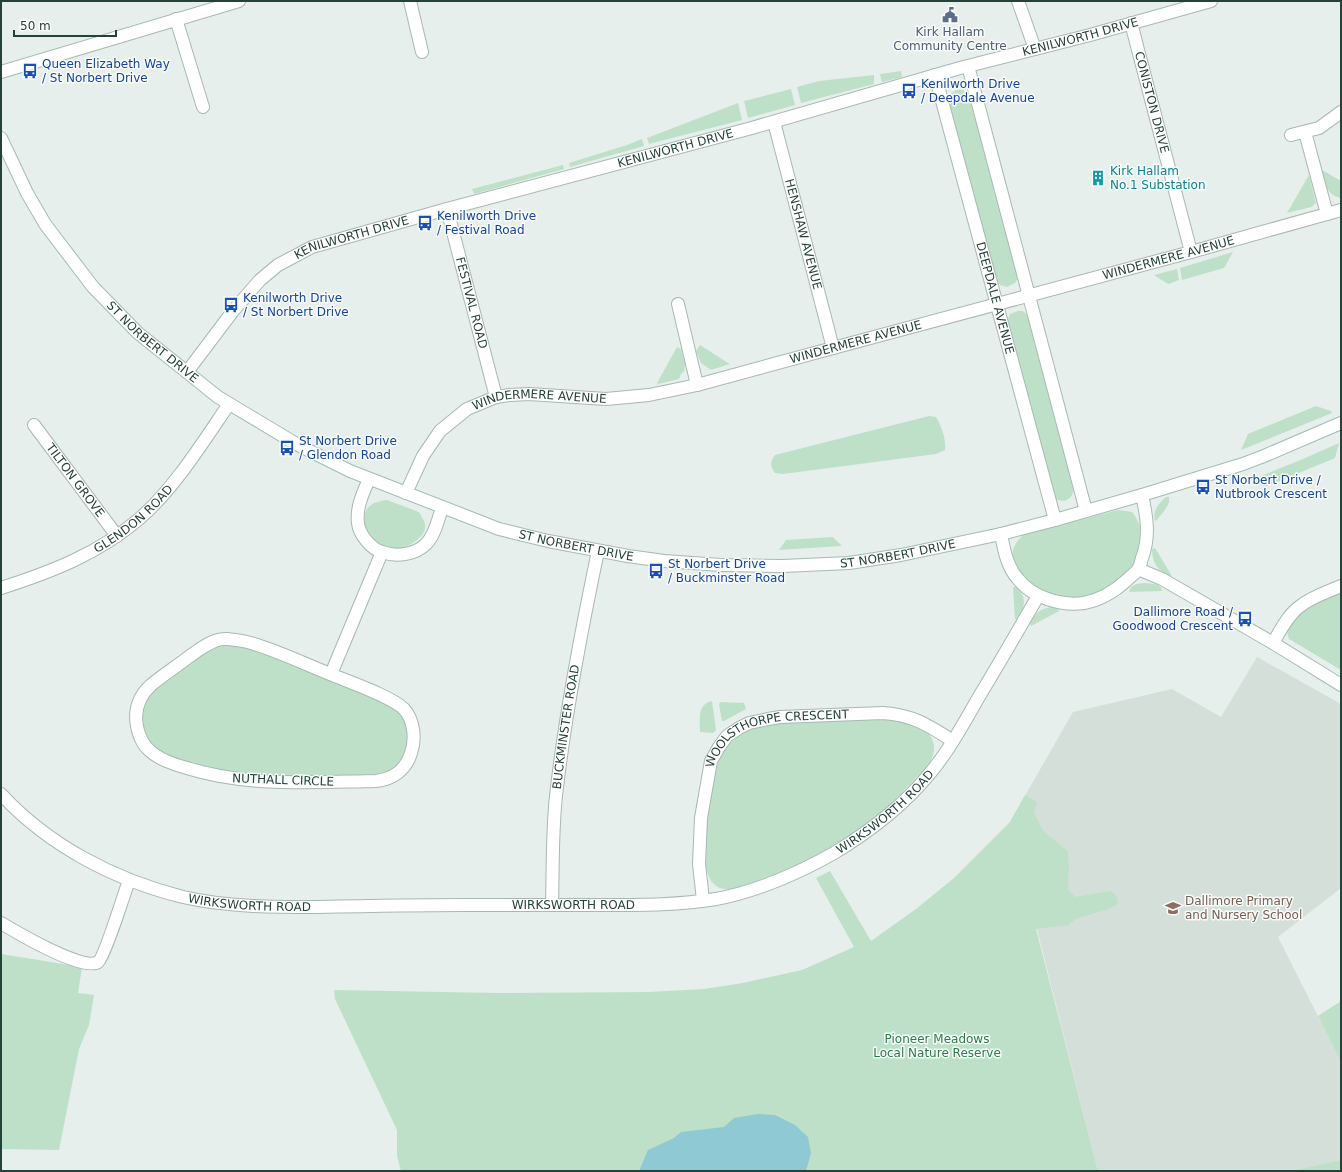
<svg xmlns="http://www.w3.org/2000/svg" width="1342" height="1172" font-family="'DejaVu Sans',sans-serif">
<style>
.built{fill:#d4dfda}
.green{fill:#bfe0c8}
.water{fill:#8ec9d4}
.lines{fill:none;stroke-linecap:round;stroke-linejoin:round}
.street-casing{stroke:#a8b8b2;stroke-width:14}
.secondary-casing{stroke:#a4bbb3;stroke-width:14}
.street{stroke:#fff;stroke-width:12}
.secondary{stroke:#fff;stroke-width:12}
.labels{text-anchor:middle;stroke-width:3;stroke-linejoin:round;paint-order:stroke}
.service-label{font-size:12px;fill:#4e5e75;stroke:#f7fbf9}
.street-label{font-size:12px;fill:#24423a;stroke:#f7fbf9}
.transit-label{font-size:12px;fill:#164399;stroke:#f7fbf9;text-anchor:start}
.culture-label{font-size:12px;fill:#0d838f;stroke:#f7fbf9;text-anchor:start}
.education-label{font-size:12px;fill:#785e54;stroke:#f7fbf9;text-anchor:start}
.park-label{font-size:12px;fill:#2d7a4b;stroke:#f7fbf9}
</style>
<rect width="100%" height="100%" fill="#e6efeb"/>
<path class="built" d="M 1257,657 L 1341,704 L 1341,888 L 1278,937 L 1341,1062 L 1341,1160 L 1292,1171 L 1098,1171 L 1010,822 L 1073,712 L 1172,689 L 1221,717 Z"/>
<path class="green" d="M 901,71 L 902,77 L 882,82 L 880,74 Z
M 874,75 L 874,84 L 801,103 L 797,87 L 819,81 Z
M 791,89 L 795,105 L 748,118 L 744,101 Z
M 956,90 L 963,90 L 968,93 L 1019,277 L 1015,283 L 1007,287 L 1000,285 L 997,282 L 948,99 L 950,94 Z
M 738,103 L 742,120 L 649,144 L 647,138 Z
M 642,139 L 644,146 L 570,167 L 569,163 L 627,145 Z
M 563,165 L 564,169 L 474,194 L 472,189 Z
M 1322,170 L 1341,181 L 1341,198 C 1325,194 1326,184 1322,170 Z
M 1309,175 L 1316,203 L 1311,207 L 1287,213 Z
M 1233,252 L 1224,268 L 1182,280 L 1180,268 Z
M 1177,269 L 1179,280 L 1168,284 L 1154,275 Z
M 1018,311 L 1023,311 L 1028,316 L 1074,490 L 1071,497 L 1065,501 L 1057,500 L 1054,497 L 1007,322 L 1010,314 Z
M 700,345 L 728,363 L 730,364 L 711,370 L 701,363 L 696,351 Z
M 677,347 L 681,349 L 685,364 L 684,371 L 681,374 L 679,379 L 658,384 L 657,383 Z
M 1316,406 L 1331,411 L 1332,413 L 1241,450 L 1248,434 Z
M 929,416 L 936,417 C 942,427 946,439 945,450 L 936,454 L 783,474 L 775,473 C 770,467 770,461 775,455 Z
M 1339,443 L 1335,458 L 1265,487 L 1251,480 L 1303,459 Z
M 1166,497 L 1169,497 C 1171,505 1162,513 1157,520 L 1155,521 C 1152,511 1159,503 1166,497 Z
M 387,500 L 419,512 C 426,524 429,529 418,539 C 382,573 336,504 387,500 Z
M 1118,510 L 1132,512 C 1143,525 1143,539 1138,555 C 1133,567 1125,574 1115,582 C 1106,589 1097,595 1085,597 C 1060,602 1033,591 1018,570 C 1009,556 1011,547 1023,535 Z
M 833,537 L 842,546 L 779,550 L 786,540 Z
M 1155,548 L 1172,576 C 1158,573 1152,562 1152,549 Z
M 1144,583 L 1155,584 L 1161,587 L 1162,591 L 1129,592 L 1131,587 L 1136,584 Z
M 1013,587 L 1017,587 C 1028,600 1024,606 1018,620 L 1015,619 Z
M 1341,591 L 1341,670 L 1289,639 C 1288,636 1287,632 1287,629 C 1291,611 1326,598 1341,591 Z
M 1053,607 L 1059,610 L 1059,611 L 1031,626 L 1030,624 C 1034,613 1041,608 1053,607 Z
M 225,643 L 241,646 L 275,657 L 388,703 C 393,708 399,712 403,718 C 414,736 407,761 389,771 C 374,778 354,775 338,776 C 307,776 276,777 246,775 C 234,774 222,770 210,768 C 198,766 184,763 172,759 C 156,753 142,739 142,721 C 142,706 145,700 155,688 L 204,651 Z
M 712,701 L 716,730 L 713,733 L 700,732 C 700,719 697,704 712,701 Z
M 720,702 L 744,703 L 746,709 L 724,721 L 722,721 L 719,704 Z
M 887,717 C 897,719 919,725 927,731 C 930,734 934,742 934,747 C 935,762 921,772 912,782 C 903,791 894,801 885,810 C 846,844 799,867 750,883 C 743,885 732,891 724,889 C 712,887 709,878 706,868 C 699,840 711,762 730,740 C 740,729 755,726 768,723 Z
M 1025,795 L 1037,802 L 1034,813 L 1044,832 L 1068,851 L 1069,869 L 1068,889 L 1075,897 L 1111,891 L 1117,897 L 1118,904 L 1108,909 L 1076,919 L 1068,925 L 1036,929 L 1098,1171 L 401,1171 L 397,1156 L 397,1130 L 335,999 L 334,990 L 497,993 L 648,992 L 704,989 L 743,983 L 802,970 L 854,947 L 816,878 L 830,871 L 871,941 L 916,909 L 954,878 L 1010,822 Z
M 1,954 L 82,967 L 78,993 L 94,995 L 89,1025 L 79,1049 L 59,1150 L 1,1149 Z
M 1341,1001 L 1341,1062 L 1318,1016 Z
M 1341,1160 L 1341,1171 L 1291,1171 Z"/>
<path class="water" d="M 758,1114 L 775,1115 L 795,1125 L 808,1137 L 811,1153 L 806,1171 L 639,1171 L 648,1150 L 674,1138 L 681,1132 L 724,1127 L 734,1118 Z"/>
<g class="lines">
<defs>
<g id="street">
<path d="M 410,1 L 422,52"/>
<path d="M 1018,1 L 1035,49"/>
<path d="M 176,19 L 203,107"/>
<path id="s1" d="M 1131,23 L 1191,252"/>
<path d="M 968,66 L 1086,511"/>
<path d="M 1,72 L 239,1"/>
<path id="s2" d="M 935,75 L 1055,520"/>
<path id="s3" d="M 774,122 L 833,348"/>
<path d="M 1305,132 L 1327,214"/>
<path d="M 1291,135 L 1319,128 L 1341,112"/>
<path id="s4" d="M 447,209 L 496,397"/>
<path d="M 678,304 L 697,385"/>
<path id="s5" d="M 187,372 L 233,311 L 260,280 L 278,265 L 312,247 L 447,209 L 748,129 L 960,68 L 1090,35 L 1211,1"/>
<path id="s6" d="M 34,425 L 117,536"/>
<path d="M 369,479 C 363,493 356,507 358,523 C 359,534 371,549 382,552 C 396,557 415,555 426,544 C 435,535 438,520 442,508"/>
<path id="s7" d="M 406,493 L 423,456 L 440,431 L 467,409 L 496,397 L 510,395 L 529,394 L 606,399 L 649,395 L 697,385 L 833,348 L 1191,252 L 1341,210"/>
<path id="s8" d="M 1,588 C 51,572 98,554 139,519 C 174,489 203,442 229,404"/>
<path d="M 227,639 C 236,640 246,641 254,644 C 280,652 305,664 330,674 C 349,682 391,696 404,709 C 414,720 416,739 411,753 C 406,770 393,779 376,781 C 313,782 248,787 187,768 C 173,764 157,759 147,748 C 142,743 138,733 137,726 C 134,710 139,696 151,685 C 163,675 177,666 190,656 C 197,651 206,644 215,641 C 219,639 224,639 227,639 Z"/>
<path d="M 1273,643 C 1280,631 1288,615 1299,607 C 1311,597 1327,592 1341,586"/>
<path d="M 331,674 L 382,552"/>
<path id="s9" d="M 1,794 C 49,846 115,880 183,897 C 227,907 272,907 316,907 C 364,906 413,905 461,905 C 510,905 558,905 607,905 C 643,905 680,905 716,899 C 755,892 799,873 834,853 C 869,832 905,804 931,772 C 950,749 965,721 980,695 C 1000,662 1019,629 1038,596"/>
<path id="s10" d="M 703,900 L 699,864 L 701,818 L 711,761 L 719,747 L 727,736 L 739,728 L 749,723 L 768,719 L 780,717 L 883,713 C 913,715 928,725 953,741"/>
<path id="s11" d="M 552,905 C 553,869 552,832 556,796 C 565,714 581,632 598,551"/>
<path d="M 1,923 C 16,932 84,972 98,962 C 104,958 125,892 129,880"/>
</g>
<g id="secondary">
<path id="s12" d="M 1,138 L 27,193 L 45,224 L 93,287 L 138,333 L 218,397 L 298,445 L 350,471 L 499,529 L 548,541 L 628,556 L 664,561 L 721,565 L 783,566 L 849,563 L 901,555 L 1001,534 L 1055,520 L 1142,495 L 1243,464 L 1264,456 L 1341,423"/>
<path d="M 1001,534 C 1004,550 1007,567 1018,579 C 1033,598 1061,606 1084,603 C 1100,600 1115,591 1127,580 C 1130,577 1135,573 1138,570 C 1140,567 1141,562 1142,558 C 1150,537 1147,517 1142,495"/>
<path d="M 1138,569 L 1162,579 L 1273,643 L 1341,685"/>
</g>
</defs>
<use href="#street" class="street-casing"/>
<use href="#secondary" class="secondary-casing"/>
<use href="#street" class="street"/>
<use href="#secondary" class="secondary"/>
</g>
<defs>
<symbol id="civic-bare" viewBox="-9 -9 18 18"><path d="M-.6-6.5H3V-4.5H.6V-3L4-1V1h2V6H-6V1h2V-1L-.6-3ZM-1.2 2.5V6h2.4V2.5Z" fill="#5c6f8a" stroke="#f7fbf9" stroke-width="2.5" paint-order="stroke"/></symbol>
<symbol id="bus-bare" viewBox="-9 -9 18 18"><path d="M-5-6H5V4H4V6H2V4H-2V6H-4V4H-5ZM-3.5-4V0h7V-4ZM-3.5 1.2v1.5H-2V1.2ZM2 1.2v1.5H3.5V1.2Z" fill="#1a4fb4" stroke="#f7fbf9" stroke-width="2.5" paint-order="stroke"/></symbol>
<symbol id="building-bare" viewBox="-9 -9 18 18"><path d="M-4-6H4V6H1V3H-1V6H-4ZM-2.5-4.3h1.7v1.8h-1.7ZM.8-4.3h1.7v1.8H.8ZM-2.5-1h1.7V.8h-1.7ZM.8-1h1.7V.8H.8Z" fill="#0f9aa8" stroke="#f7fbf9" stroke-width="2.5" paint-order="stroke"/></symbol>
<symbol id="school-bare" viewBox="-9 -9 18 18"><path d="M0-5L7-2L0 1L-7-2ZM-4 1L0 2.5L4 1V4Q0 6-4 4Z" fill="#8d6e63" stroke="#f7fbf9" stroke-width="2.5" paint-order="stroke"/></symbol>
</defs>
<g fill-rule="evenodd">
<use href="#civic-bare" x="939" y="4" width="22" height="22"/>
<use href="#bus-bare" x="19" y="60" width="22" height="22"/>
<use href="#bus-bare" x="898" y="80" width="22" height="22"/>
<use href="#building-bare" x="1087" y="167" width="22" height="22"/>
<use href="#bus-bare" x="414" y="212" width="22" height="22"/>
<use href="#bus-bare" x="220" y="294" width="22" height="22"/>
<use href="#bus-bare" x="276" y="437" width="22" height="22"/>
<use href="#bus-bare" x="1192" y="476" width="22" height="22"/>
<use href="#bus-bare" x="645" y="560" width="22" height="22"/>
<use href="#bus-bare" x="1234" y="608" width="22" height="22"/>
<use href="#school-bare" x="1162" y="897" width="22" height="22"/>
</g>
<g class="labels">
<g class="service-label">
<text x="950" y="36">Kirk Hallam<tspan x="950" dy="14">Community Centre</tspan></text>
</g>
<g class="street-label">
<text dy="4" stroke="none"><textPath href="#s5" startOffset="976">KENILWORTH DRIVE</textPath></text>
<text dy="4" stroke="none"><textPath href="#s1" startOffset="82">CONISTON DRIVE</textPath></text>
<text dy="4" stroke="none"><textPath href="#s5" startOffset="556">KENILWORTH DRIVE</textPath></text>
<text dy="4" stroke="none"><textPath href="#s3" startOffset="116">HENSHAW AVENUE</textPath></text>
<text dy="4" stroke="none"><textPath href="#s5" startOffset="220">KENILWORTH DRIVE</textPath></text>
<text dy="4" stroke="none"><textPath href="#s7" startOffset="828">WINDERMERE AVENUE</textPath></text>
<text dy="4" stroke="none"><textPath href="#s2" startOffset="231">DEEPDALE AVENUE</textPath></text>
<text dy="4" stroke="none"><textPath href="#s4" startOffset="97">FESTIVAL ROAD</textPath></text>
<text dy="4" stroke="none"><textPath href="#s12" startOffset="257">ST NORBERT DRIVE</textPath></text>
<text dy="4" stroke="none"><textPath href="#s7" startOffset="504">WINDERMERE AVENUE</textPath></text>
<text dy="4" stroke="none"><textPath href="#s7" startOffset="180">WINDERMERE AVENUE</textPath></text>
<text dy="4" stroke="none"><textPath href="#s6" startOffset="69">TILTON GROVE</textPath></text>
<text dy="4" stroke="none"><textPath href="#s8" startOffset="151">GLENDON ROAD</textPath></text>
<text dy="4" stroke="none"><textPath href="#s12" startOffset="733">ST NORBERT DRIVE</textPath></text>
<text dy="4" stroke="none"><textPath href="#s12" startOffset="1057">ST NORBERT DRIVE</textPath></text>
<text dy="4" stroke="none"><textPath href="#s11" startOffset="179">BUCKMINSTER ROAD</textPath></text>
<text dy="4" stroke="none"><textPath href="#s10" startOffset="215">WOOLSTHORPE CRESCENT</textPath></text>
<text transform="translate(283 780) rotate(2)" y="4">NUTHALL CIRCLE</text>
<text dy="4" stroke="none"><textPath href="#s9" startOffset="939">WIRKSWORTH ROAD</textPath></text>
<text dy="4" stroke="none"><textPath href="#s9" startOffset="279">WIRKSWORTH ROAD</textPath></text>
<text dy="4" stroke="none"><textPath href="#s9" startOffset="603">WIRKSWORTH ROAD</textPath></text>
</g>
<g class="transit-label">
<text x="42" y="68">Queen Elizabeth Way<tspan x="42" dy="14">/ St Norbert Drive</tspan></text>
<text x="921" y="88">Kenilworth Drive<tspan x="921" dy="14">/ Deepdale Avenue</tspan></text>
<text x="437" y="220">Kenilworth Drive<tspan x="437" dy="14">/ Festival Road</tspan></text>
<text x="243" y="302">Kenilworth Drive<tspan x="243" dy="14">/ St Norbert Drive</tspan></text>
<text x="299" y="445">St Norbert Drive<tspan x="299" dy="14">/ Glendon Road</tspan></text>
<text x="1215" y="484">St Norbert Drive /<tspan x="1215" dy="14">Nutbrook Crescent</tspan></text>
<text x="668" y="568">St Norbert Drive<tspan x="668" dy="14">/ Buckminster Road</tspan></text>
<text x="1233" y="616" text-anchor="end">Dallimore Road /<tspan x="1233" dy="14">Goodwood Crescent</tspan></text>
</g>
<g class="culture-label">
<text x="1110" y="175">Kirk Hallam<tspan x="1110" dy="14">No.1 Substation</tspan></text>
</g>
<g class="education-label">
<text x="1185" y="905">Dallimore Primary<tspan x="1185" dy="14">and Nursery School</tspan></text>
</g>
<g class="park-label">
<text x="937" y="1043">Pioneer Meadows<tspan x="937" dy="14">Local Nature Reserve</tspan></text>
</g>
</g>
<rect width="1342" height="1172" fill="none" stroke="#24423a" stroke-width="4"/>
<path d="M14 30v6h102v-6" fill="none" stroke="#24423a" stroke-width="2"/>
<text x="20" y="30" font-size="12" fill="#24423a" stroke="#f7fbf9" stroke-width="3" paint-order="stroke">50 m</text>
</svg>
